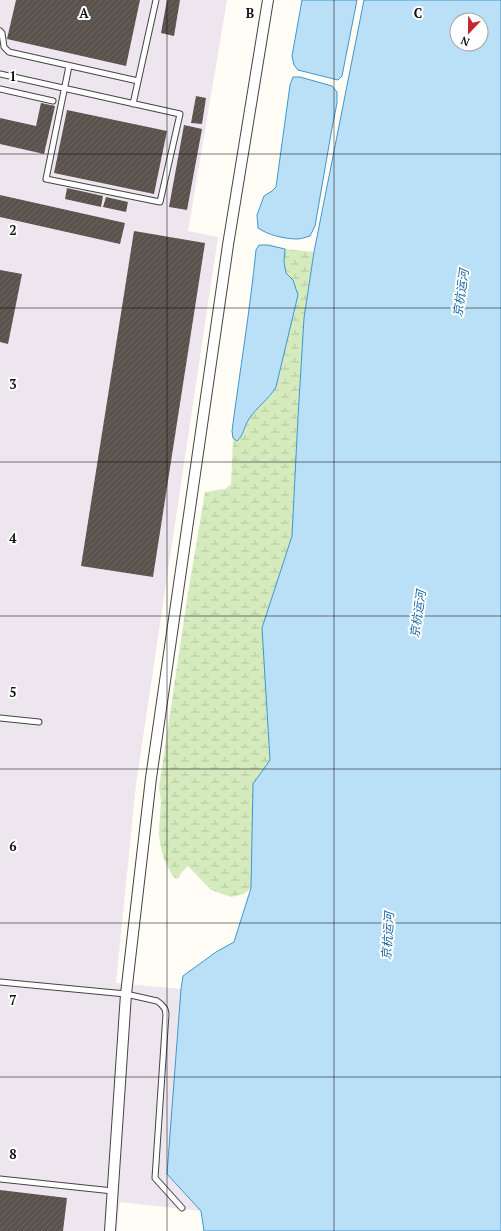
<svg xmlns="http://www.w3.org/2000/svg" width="501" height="1231" font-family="'PT Serif','Noto Sans SC',serif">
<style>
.industrial{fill:#eee6ef}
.wetland{fill:url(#wetland-marsh)}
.water{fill:#b9e0f7;stroke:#3f96cf;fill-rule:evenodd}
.building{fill:url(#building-hatch)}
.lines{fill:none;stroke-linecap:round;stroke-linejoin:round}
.service-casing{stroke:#444;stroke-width:7}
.minor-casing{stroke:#444;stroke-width:12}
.service{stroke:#fff;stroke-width:5}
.minor{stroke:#fff;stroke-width:10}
.grid{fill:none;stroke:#111;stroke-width:1;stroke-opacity:0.55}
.labels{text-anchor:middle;stroke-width:4;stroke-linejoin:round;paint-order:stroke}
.water-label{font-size:12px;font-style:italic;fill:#1768a6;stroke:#fff}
.grid-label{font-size:13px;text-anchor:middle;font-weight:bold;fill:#111;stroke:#fff;stroke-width:4;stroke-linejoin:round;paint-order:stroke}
</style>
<defs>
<pattern id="wetland-marsh" width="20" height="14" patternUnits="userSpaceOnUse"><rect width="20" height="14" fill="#d5ebbd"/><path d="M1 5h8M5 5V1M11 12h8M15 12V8" fill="none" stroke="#b6c8a1"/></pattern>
<pattern id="building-hatch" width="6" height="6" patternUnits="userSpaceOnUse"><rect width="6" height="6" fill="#5a524d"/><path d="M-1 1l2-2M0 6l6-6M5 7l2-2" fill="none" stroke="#6d6662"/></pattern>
</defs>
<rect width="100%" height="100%" fill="#fffdf5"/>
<path class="industrial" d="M 0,0 L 227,0 L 188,231 L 218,237 L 136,784 L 116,983 L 181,989 L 167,1174 L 201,1211 L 120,1202 L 117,1231 L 0,1231 Z"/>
<path class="wetland" d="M 285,249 L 314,252 L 304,318 L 298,417 L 292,536 L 262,628 L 270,760 L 253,784 L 251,888 L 244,894 L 231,897 L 211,890 L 188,866 L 181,873 L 178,879 L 173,877 L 164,859 L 160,844 L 159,833 L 161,801 L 159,787 L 188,593 L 205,492 L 225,489 L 231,484 L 233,438 L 237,441 C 244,435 245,426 249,419 C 255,410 263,402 271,395 L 298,295 L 293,280 L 286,273 L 284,262 Z"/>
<path class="water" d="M 302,0 L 357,0 L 342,76 L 338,80 L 298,70 L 294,65 L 292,56 Z
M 364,0 L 501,0 L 501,1231 L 204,1231 L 201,1211 L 167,1174 L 181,989 L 183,976 L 216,952 L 234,942 L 251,888 L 253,784 L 270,760 L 262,628 L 292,536 L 298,417 L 304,318 L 314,252 ZM 457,20 L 481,20 L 481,44 L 457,44 Z
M 293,77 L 300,77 L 332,86 L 337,92 L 337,103 L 332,128 L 315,226 L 310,236 C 306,237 301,239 297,239 C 285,239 268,235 258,228 L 257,215 L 264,196 L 272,191 L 276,187 L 290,85 Z
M 259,245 L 268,245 L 285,249 L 284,262 L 286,273 L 293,280 L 298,295 L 276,387 C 269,399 257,407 249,419 C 244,426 244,435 237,441 L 233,438 L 232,431 C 240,370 250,310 256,250 Z"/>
<path class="building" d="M 16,0 L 140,0 L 126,66 L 7,39 Z
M 167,0 L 180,0 L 174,36 L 161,33 Z
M 196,96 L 206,98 L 202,124 L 191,123 Z
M 41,103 L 55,106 L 44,154 L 0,144 L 0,118 L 36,126 Z
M 67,110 L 167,131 L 154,194 L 54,173 Z
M 184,125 L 202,129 L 187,210 L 169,207 Z
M 67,188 L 103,196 L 101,207 L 65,199 Z
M 0,195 L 125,223 L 120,244 L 0,217 Z
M 106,197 L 128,202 L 126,212 L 103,207 Z
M 134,231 L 205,243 L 153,577 L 81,566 Z
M 0,270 L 22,274 L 8,344 L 0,342 Z
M 0,1190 L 67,1198 L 63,1231 L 0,1231 Z"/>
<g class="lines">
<defs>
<path id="service" d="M 0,31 L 2,33 L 4,47 L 9,52 L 138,81
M 0,74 C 60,87 120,101 180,114 L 160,202 L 46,179 L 69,66
M 0,89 L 53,101
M 133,104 L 156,0
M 0,718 L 39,722
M 0,982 L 126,994 L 157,1001 L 161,1004 L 165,1009 L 166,1014 L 155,1178 L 182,1208
M 0,1179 L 113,1191"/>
<path id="minor" d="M 110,1231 L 126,994 L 151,778 L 228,245 L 268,0"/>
</defs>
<use href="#service" class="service-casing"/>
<use href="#minor" class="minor-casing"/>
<use href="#service" class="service"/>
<use href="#minor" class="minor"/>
</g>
<path class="grid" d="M 167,0 L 167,1231M 334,0 L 334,1231M 0,154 L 501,154M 0,308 L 501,308M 0,462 L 501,462M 0,616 L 501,616M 0,769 L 501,769M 0,923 L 501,923M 0,1077 L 501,1077"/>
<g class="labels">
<g class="water-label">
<text transform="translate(461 293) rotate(-82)" y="4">京杭运河</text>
<text transform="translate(418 614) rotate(-82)" y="4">京杭运河</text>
<text transform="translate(388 936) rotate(-86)" y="4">京杭运河</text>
</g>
</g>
<g class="grid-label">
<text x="84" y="18">A</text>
<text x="250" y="18">B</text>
<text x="418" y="18">C</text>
<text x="13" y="81">1</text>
<text x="13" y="235">2</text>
<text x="13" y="389">3</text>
<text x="13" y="543">4</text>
<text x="13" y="697">5</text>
<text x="13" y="851">6</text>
<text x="13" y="1005">7</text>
<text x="13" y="1159">8</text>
</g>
<g transform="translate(469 32) rotate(202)"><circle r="19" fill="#ffffff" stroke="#a0a0a0"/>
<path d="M0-3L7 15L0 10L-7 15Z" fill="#c4262e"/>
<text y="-6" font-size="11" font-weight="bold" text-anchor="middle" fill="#111111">N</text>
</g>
</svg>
